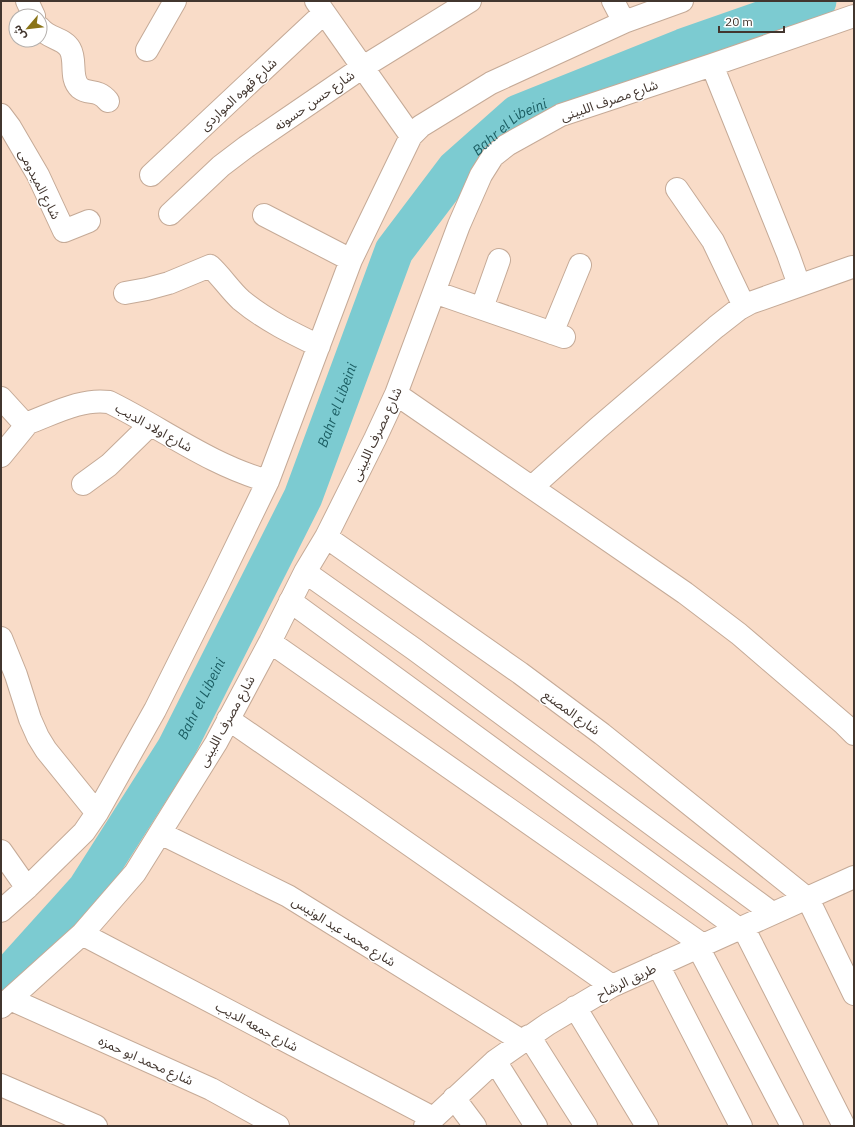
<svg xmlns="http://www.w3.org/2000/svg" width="855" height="1127" font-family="'IBM Plex Sans','Noto Sans Arabic',sans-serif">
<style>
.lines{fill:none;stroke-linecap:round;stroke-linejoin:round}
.river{stroke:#7ccbd1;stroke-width:39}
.minor-casing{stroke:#c5aa97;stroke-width:24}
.minor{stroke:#fff;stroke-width:22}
.labels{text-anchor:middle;stroke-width:3;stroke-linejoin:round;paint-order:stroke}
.street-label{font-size:13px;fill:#42362f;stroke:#fff}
.water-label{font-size:14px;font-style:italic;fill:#1b5d62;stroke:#fff}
</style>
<rect width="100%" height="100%" fill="#f9dcc8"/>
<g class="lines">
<path class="river" id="s1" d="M 1,979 L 15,969 L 87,889 L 176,749 L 303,497 L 394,251 L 456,169 L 518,114 L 683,48 L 817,1"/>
<defs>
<path id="minor" d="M 27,1 L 34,16
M 316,1 L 411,136
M 613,1 L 624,22
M 40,28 C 49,39 64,38 70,49 C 77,61 69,78 80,88 C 89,95 97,88 108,101
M 147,50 L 175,1
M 712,65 L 788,254 L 799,285
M 1,115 L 10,127 L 38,175 L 64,231 L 89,221
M 151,175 L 324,13
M 677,189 L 713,241 L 744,306
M 170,214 L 221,166 L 246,147 L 363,67 L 470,1
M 264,215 L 351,260
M 434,292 L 564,337
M 125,293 L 147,289 L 169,283 L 210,266 C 221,276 230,290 241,300 C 265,320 292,333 319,346
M 482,308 L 499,260
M 552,333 L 580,265
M 396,394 L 685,593 L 739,634 L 844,724 L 854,734
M 1,398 L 22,421 L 28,423 C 53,414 81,398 109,402 C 162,428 210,465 268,481
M 1,456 L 28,423
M 83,484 L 109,465 L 150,425
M 532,487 L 598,428 L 716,327 L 739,309 L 750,303 L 852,267
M 326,537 L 520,673 L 602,734 L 808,899 L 854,994
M 305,572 L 414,649 L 772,913
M 290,601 L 739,929
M 1,638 L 16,675 L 30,719 L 38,737 L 46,750 L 97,813
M 270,642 L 703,945
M 228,719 L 354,806 L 612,986
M 160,833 L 288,896 L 522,1041
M 1,851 L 27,888
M 1,911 L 27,888 L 84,832 L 97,813 L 155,710 L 217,586 L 268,481 L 351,260 L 411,136 L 421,126 L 491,83 L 624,22 L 682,1
M 743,927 L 844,1126
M 82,934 L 433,1118
M 698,947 L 792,1126
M 658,965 L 741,1126
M 10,999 L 211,1089 L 278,1126
M 1,1007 L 82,934 L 135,873 L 216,743 L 270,642 L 305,572 L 326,537 L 375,439 L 396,394 L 459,225 L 481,175 L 493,156 L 507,145 L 561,115 L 712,65 L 854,16
M 575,1007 L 647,1126
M 529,1036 L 586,1126
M 495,1061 L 536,1126
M 1,1085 L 96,1126
M 454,1098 L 475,1126
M 425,1126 L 495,1061 L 548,1024 L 612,986 L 854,877"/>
</defs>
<use href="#minor" class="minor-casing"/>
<use href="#minor" class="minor"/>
</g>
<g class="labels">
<g class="street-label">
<text transform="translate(238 94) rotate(-43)" y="5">شارع قهوه المواردى</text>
<text transform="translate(314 100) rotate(-35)" y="5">شارع حسن حسونه</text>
<text transform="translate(609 100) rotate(-19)" y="5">شارع مصرف اللبينى</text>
<text transform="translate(40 184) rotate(63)" y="5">شارع الميدومى</text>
<text transform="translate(154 427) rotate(29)" y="5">شارع اولاد الديب</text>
<text transform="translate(376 434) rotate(-65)" y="5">شارع مصرف اللبينى</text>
<text transform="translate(572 712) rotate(36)" y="5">شارع المصنع</text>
<text transform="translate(226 721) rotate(-61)" y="5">شارع مصرف اللبينى</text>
<text transform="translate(344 931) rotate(32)" y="5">شارع محمد عبد الونيس</text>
<text transform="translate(626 981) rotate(-26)" y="5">طريق الرشاح</text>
<text transform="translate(257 1026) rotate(28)" y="5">شارع جمعه الديب</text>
<text transform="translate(146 1060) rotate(24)" y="5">شارع محمد ابو حمزه</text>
</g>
<g class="water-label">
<text dy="5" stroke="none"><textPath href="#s1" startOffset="1007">Bahr el Libeini</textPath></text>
<text dy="5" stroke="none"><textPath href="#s1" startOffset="671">Bahr el Libeini</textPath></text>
<text dy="5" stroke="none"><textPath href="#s1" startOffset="347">Bahr el Libeini</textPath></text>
</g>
</g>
<rect width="855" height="1127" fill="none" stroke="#42362f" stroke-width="4"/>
<g transform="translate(28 28) rotate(242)"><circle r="19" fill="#ffffff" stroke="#b3afac"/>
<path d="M0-3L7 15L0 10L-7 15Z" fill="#8a7418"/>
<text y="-6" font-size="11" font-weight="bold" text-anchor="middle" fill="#42362f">ش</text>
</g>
<path d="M719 26v6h65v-6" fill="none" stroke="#42362f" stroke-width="2"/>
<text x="725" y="26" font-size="12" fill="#42362f" stroke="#ffffff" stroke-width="3" paint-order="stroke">20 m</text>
</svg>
